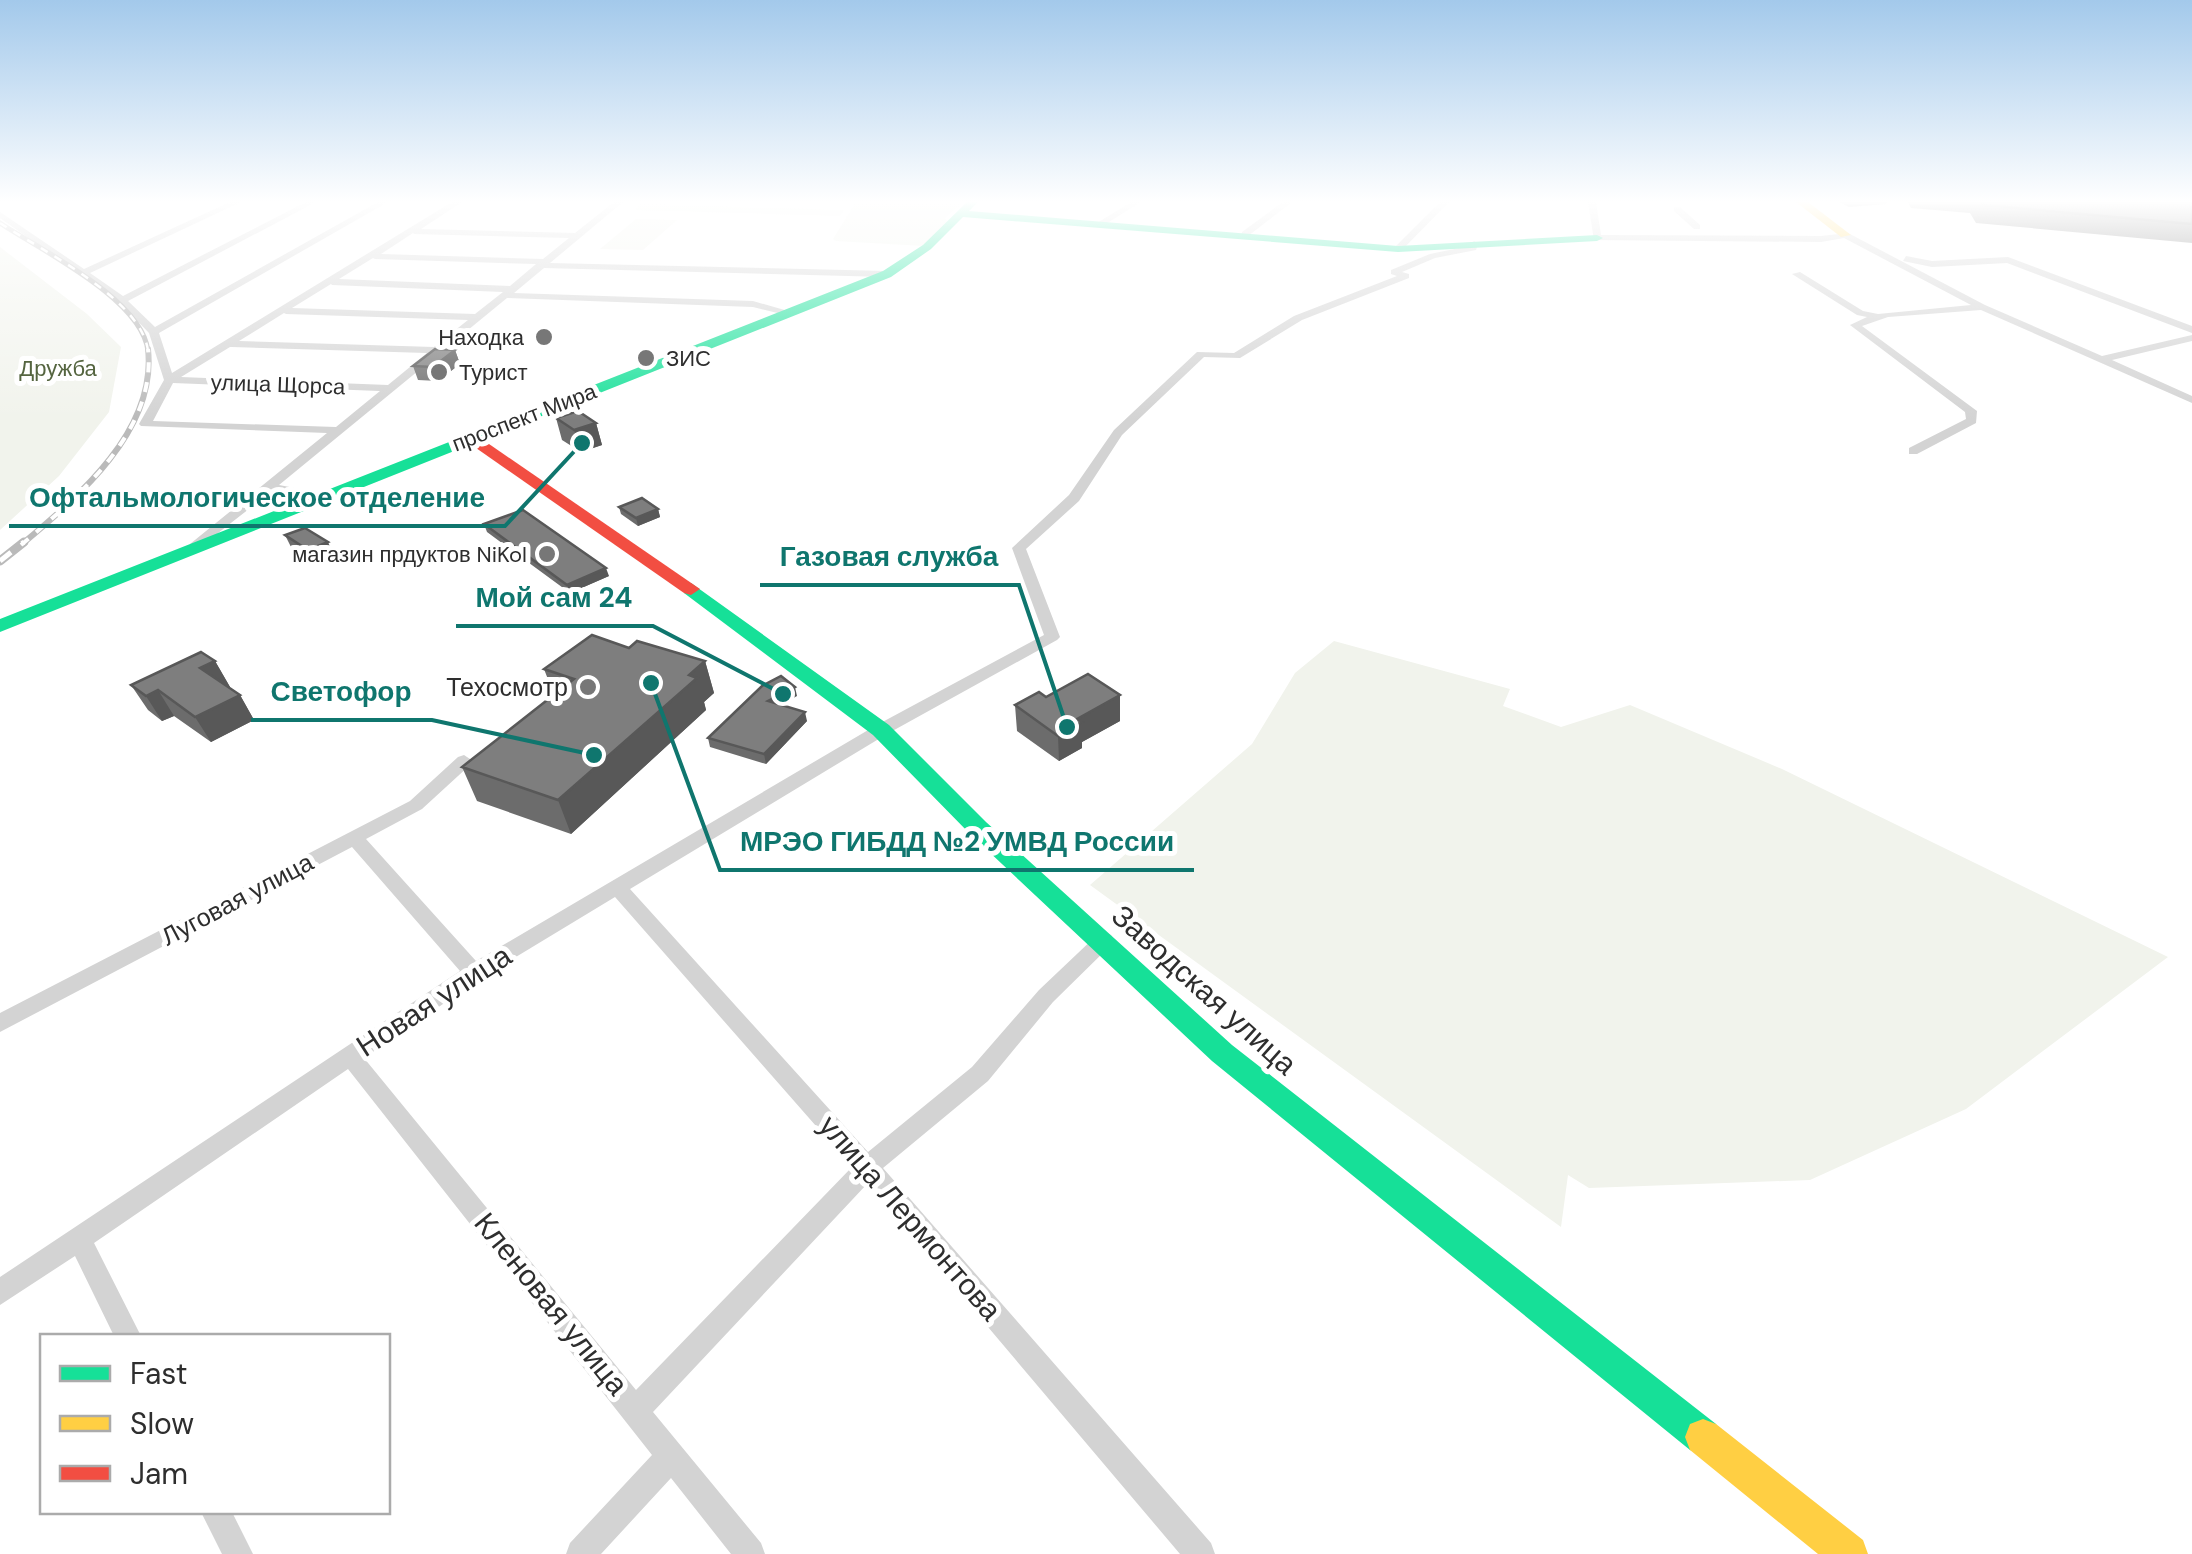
<svg xmlns="http://www.w3.org/2000/svg" width="2192" height="1554" font-family="'DM Sans',sans-serif">
<style>
.green{fill:#f1f3ec}
.lines{fill:none;stroke-linecap:round;stroke-linejoin:round}
.street{fill:#d3d3d3;fill-rule:evenodd}
.fast{fill:#16e098;fill-rule:evenodd}
.slow{fill:#ffcf43;fill-rule:evenodd}
.jam{fill:#f24e42;fill-rule:evenodd}
.rail-far2-casing{stroke:#bababa;stroke-width:5}
.rail-far1-casing{stroke:#bababa;stroke-width:6}
.rail-casing{stroke:#bababa;stroke-width:9}
.rail-far2{stroke:#fff;stroke-width:2.5;stroke-dasharray:8;stroke-linecap:butt}
.rail-far1{stroke:#fff;stroke-width:4;stroke-dasharray:10;stroke-linecap:butt}
.rail{stroke:#fff;stroke-width:5;stroke-dasharray:14;stroke-linecap:butt}
.wall{fill:#6c6c6c}
.shaded-wall{fill:#585858}
.building{fill:#7e7e7e;stroke:#585858;stroke-width:2.5}
.poi-dot{fill:#777;stroke:#fff;stroke-width:4}
.labels{text-anchor:middle;stroke-width:10;stroke-linejoin:round;paint-order:stroke}
.far-poi-label{font-size:22px;fill:#2e2e2e;stroke:#fff;text-anchor:end}
.far-park-label{font-size:22px;fill:#556540;stroke:#fff}
.far-street-label{font-size:22px;fill:#2e2e2e;stroke:#fff}
.poi-label{font-size:25px;fill:#2e2e2e;stroke:#fff;text-anchor:end}
.street-label{font-size:25px;fill:#2e2e2e;stroke:#fff}
.near-street-label{font-size:30px;fill:#2e2e2e;stroke:#fff}
.leader{fill:none;stroke:#0f766e;stroke-width:4}
.callout-dot{fill:#0f766e;stroke:#fff;stroke-width:4}
.callout-label{font-size:28px;text-anchor:middle;font-weight:bold;fill:#0f766e;stroke:#fff;stroke-width:10;stroke-linejoin:round;paint-order:stroke}
</style>
<rect width="100%" height="100%" fill="#fff"/>
<path class="green" d="M 856,202 L 964,202 L 945,218 L 948,223 L 924,246 L 836,241 L 833,239 Z
M 641,204 L 844,210 L 840,216 L 635,210 Z
M 636,219 L 677,220 L 643,250 L 600,249 Z
M 0,247 L 87,314 L 121,347 L 109,412 L 59,476 L 0,530 Z
M 1334,641 L 1510,689 L 1503,706 L 1561,727 L 1630,705 L 1782,769 L 2168,957 L 1966,1109 L 1810,1180 L 1589,1188 L 1568,1175 L 1561,1227 L 1090,885 L 1252,744 L 1295,673 Z"/>
<g class="lines">
<path class="street" d="M 230,202 L 241,202 L 90,273 L 123,296 L 306,202 L 316,202 L 128,301 L 155,327 L 378,202 L 388,202 L 159,333 L 172,373 L 452,202 L 462,202 L 421,229 L 575,233 L 614,202 L 623,202 L 550,263 L 887,271 L 892,274 L 887,277 L 544,268 L 514,293 L 753,301 L 795,313 L 790,316 L 753,307 L 507,298 L 279,485 L 326,494 L 326,500 L 272,491 L 195,551 L 190,550 L 190,544 L 327,433 L 141,426 L 139,424 L 164,380 L 149,333 L 119,302 L 0,218 L 0,212 L 84,269 ZM 413,233 L 414,234 L 569,238 L 543,259 L 381,254 ZM 373,258 L 375,259 L 536,264 L 510,286 L 339,279 ZM 331,284 L 332,285 L 503,292 L 475,314 L 292,308 ZM 284,313 L 286,314 L 468,320 L 434,347 L 239,341 ZM 230,347 L 232,347 L 427,353 L 388,385 L 181,377 ZM 173,383 L 380,391 L 336,427 L 153,421 Z
M 1131,202 L 1141,202 L 1104,225 L 1097,223 Z
M 1283,202 L 1292,202 L 1248,236 L 1242,236 L 1242,232 Z
M 1440,202 L 1449,202 L 1401,251 L 1395,251 L 1395,247 Z
M 1588,202 L 1596,202 L 1601,235 L 1821,236 L 1848,233 L 1985,305 L 2102,356 L 2192,335 L 2192,341 L 2112,360 L 2192,396 L 2192,403 L 1981,310 L 1888,317 L 1862,326 L 1977,411 L 1976,423 L 1917,454 L 1909,454 L 1909,448 L 1966,419 L 1965,412 L 1850,325 L 1867,317 L 1857,315 L 1792,274 L 1800,272 L 1863,311 L 1878,314 L 1971,305 L 1844,238 L 1821,242 L 1594,240 Z
M 1674,207 L 1680,207 L 1700,225 L 1700,229 L 1694,229 L 1674,211 Z
M 1474,241 L 1478,244 L 1476,250 L 1435,258 L 1402,272 L 1409,274 L 1409,278 L 1302,320 L 1240,358 L 1204,357 L 1122,435 L 1079,501 L 1026,549 L 1060,637 L 1057,640 L 887,734 L 630,889 L 868,1152 L 972,1067 L 1039,990 L 1097,935 L 1104,932 L 1111,935 L 1114,940 L 1111,945 L 1053,1002 L 988,1081 L 883,1168 L 1211,1543 L 1215,1554 L 1180,1554 L 867,1184 L 653,1412 L 761,1543 L 765,1554 L 731,1554 L 671,1478 L 601,1554 L 566,1554 L 570,1543 L 652,1455 L 348,1069 L 94,1243 L 141,1336 L 114,1336 L 75,1256 L 0,1305 L 0,1277 L 460,971 L 352,847 L 0,1032 L 0,1013 L 410,801 L 458,757 L 464,755 L 473,761 L 470,765 L 422,809 L 366,839 L 476,961 L 875,726 L 1044,635 L 1012,548 L 1069,495 L 1114,430 L 1197,352 L 1234,353 L 1294,316 L 1397,276 L 1391,274 L 1391,270 L 1430,254 L 1469,246 ZM 615,897 L 852,1167 L 636,1390 L 364,1058 L 481,978 Z
M 1906,256 L 1932,261 L 2008,257 L 2192,326 L 2192,333 L 2007,263 L 1932,267 L 1903,261 Z
M 201,1512 L 232,1512 L 253,1554 L 222,1554 Z"/>
<path class="fast" d="M 967,202 L 978,202 L 969,211 L 1398,246 L 1597,235 L 1603,238 L 1597,241 L 1398,252 L 963,217 L 931,249 L 891,277 L 0,632 L 0,619 L 883,271 L 923,245 Z
M 691,583 L 889,725 L 986,822 L 1232,1045 L 1716,1424 L 1721,1437 L 1716,1450 L 1703,1455 L 1690,1450 L 1212,1061 L 970,834 L 873,735 L 684,593 L 684,585 Z"/>
<path class="slow" d="M 1796,202 L 1808,202 L 1851,235 L 1841,237 Z
M 1703,1419 L 1716,1424 L 1863,1540 L 1868,1554 L 1818,1554 L 1690,1450 L 1685,1437 L 1690,1424 Z"/>
<path class="jam" d="M 466,435 L 476,435 L 700,589 L 691,595 L 684,593 L 466,441 Z"/>
<defs>
<path id="rail-far2" d="M 0,223 C 42,251 142,299 148,351"/>
<path id="rail-far1" d="M 21,545 C 78,497 157,431 148,349"/>
<path id="rail" d="M 0,561 L 24,542"/>
</defs>
<use href="#rail-far2" class="rail-far2-casing"/>
<use href="#rail-far1" class="rail-far1-casing"/>
<use href="#rail" class="rail-casing"/>
<use href="#rail-far2" class="rail-far2"/>
<use href="#rail-far1" class="rail-far1"/>
<use href="#rail" class="rail"/>
</g>
<path class="wall" d="M 1839,202 L 1887,202 L 1886,204 L 1849,207 Z
M 1908,202 L 2192,202 L 2192,243 L 1976,223 L 1970,213 L 1911,208 Z
M 455,350 L 460,364 L 438,381 L 418,380 L 413,366 Z
M 556,418 L 596,423 L 602,445 L 581,452 L 562,440 Z
M 619,507 L 658,509 L 660,517 L 638,526 L 621,514 Z
M 484,524 L 609,576 L 570,593 L 487,532 Z
M 285,535 L 335,558 L 316,566 L 293,551 Z
M 629,648 L 705,661 L 714,693 L 704,702 L 706,710 L 571,834 L 477,801 L 462,767 L 554,695 L 544,669 Z
M 215,661 L 230,687 L 228,687 L 240,695 L 254,720 L 211,742 L 174,716 L 162,721 L 148,710 L 131,685 Z
M 1120,695 L 1120,721 L 1082,742 L 1082,748 L 1059,761 L 1017,731 L 1015,705 L 1046,697 Z
M 797,696 L 781,705 L 807,721 L 766,764 L 710,747 L 708,738 Z"/>
<path class="shaded-wall" d="M 455,350 L 460,364 L 438,381 L 433,367 Z
M 596,423 L 602,445 L 581,452 L 574,430 Z
M 658,509 L 660,517 L 638,526 L 636,518 Z
M 328,542 L 335,558 L 316,566 L 308,550 Z
M 606,568 L 609,576 L 570,593 L 567,585 Z
M 215,661 L 230,687 L 215,694 L 200,668 Z
M 705,661 L 714,693 L 704,702 L 706,710 L 571,834 L 558,800 Z
M 795,687 L 797,696 L 770,710 L 768,701 Z
M 158,690 L 174,716 L 162,721 L 146,696 Z
M 240,695 L 254,720 L 211,742 L 195,717 Z
M 1120,695 L 1120,721 L 1082,742 L 1082,748 L 1059,761 L 1058,736 L 1077,719 Z
M 805,712 L 807,721 L 766,764 L 764,754 Z"/>
<path class="building" d="M 1982,202 L 2192,202 L 2192,224 L 1984,205 Z
M 435,349 L 455,350 L 433,367 L 413,366 Z
M 578,411 L 596,423 L 574,430 L 556,418 Z
M 642,498 L 658,509 L 636,518 L 619,507 Z
M 523,510 L 606,568 L 567,585 L 484,524 Z
M 305,528 L 328,542 L 308,550 L 285,535 Z
M 592,635 L 629,648 L 637,641 L 705,661 L 689,675 L 697,678 L 558,800 L 462,767 L 574,679 L 544,669 Z
M 201,652 L 215,661 L 200,668 L 240,695 L 195,717 L 158,690 L 146,696 L 131,685 Z
M 1088,674 L 1120,695 L 1077,719 L 1082,722 L 1058,736 L 1015,705 L 1039,692 L 1046,697 Z
M 781,676 L 795,687 L 768,701 L 805,712 L 764,754 L 708,738 L 762,686 Z"/>
<linearGradient id="sky" x2="0" y2="1"><stop stop-color="#a3c9eb"/><stop offset="0.48" stop-color="#fff"/><stop offset="1" stop-color="#fff" stop-opacity="0"/></linearGradient>
<rect width="2192" height="420" fill="url(#sky)"/>
<g class="poi-dot">
<circle cx="544" cy="337" r="10"/>
<circle cx="646" cy="358" r="10"/>
<circle cx="439" cy="372" r="10"/>
<circle cx="547" cy="554" r="10"/>
<circle cx="588" cy="687" r="10"/>
</g>
<g class="labels">
<g class="far-poi-label">
<text x="524" y="345">Находка</text>
<text x="666" y="366" text-anchor="start">ЗИС</text>
<text x="459" y="380" text-anchor="start">Турист</text>
<text x="527" y="562">магазин прдуктов NiKol</text>
</g>
<g class="far-park-label">
<text x="58" y="376">Дружба</text>
</g>
<g class="far-street-label">
<text transform="translate(278 384) rotate(2)" y="8">улица Щорса</text>
<text transform="translate(524 417) rotate(-21)" y="8">проспект Мира</text>
</g>
<g class="poi-label">
<text x="568" y="696">Техосмотр</text>
</g>
<g class="street-label">
<text transform="translate(237 899) rotate(-28)" y="9">Луговая улица</text>
</g>
<g class="near-street-label">
<text transform="translate(1204 990) rotate(42)" y="10">Заводская улица</text>
<text transform="translate(434 1001) rotate(-33)" y="10">Новая улица</text>
<text transform="translate(910 1218) rotate(49)" y="10">улица Лермонтова</text>
<text transform="translate(551 1304) rotate(51)" y="10">Кленовая улица</text>
</g>
</g>
<path class="leader" d="M582 443L505 526H9M1067 727L1019 585H760M783 694L653 626H456M594 755L432 720H251M651 683L720 870H1194"/>
<g class="callout-dot">
<circle cx="582" cy="443" r="10"/>
<circle cx="1067" cy="727" r="10"/>
<circle cx="783" cy="694" r="10"/>
<circle cx="594" cy="755" r="10"/>
<circle cx="651" cy="683" r="10"/>
</g>
<g class="callout-label">
<text x="257" y="507">Офтальмологическое отделение</text>
<text x="889" y="566">Газовая служба</text>
<text x="554" y="607">Мой сам 24</text>
<text x="341" y="701">Светофор</text>
<text x="957" y="851">МРЭО ГИБДД №2 УМВД России</text>
</g>
<rect x="40" y="1334" width="350" height="180" fill="#ffffff" stroke="#ababab" stroke-width="2.5"/>
<rect x="60" y="1366" width="50" height="15" fill="#16e098" stroke="#ababab" stroke-width="2.5"/>
<text x="130" y="1384" font-size="30" fill="#2e2e2e">Fast</text>
<rect x="60" y="1416" width="50" height="15" fill="#ffcf43" stroke="#ababab" stroke-width="2.5"/>
<text x="130" y="1434" font-size="30" fill="#2e2e2e">Slow</text>
<rect x="60" y="1466" width="50" height="15" fill="#f24e42" stroke="#ababab" stroke-width="2.5"/>
<text x="130" y="1484" font-size="30" fill="#2e2e2e">Jam</text>
</svg>
